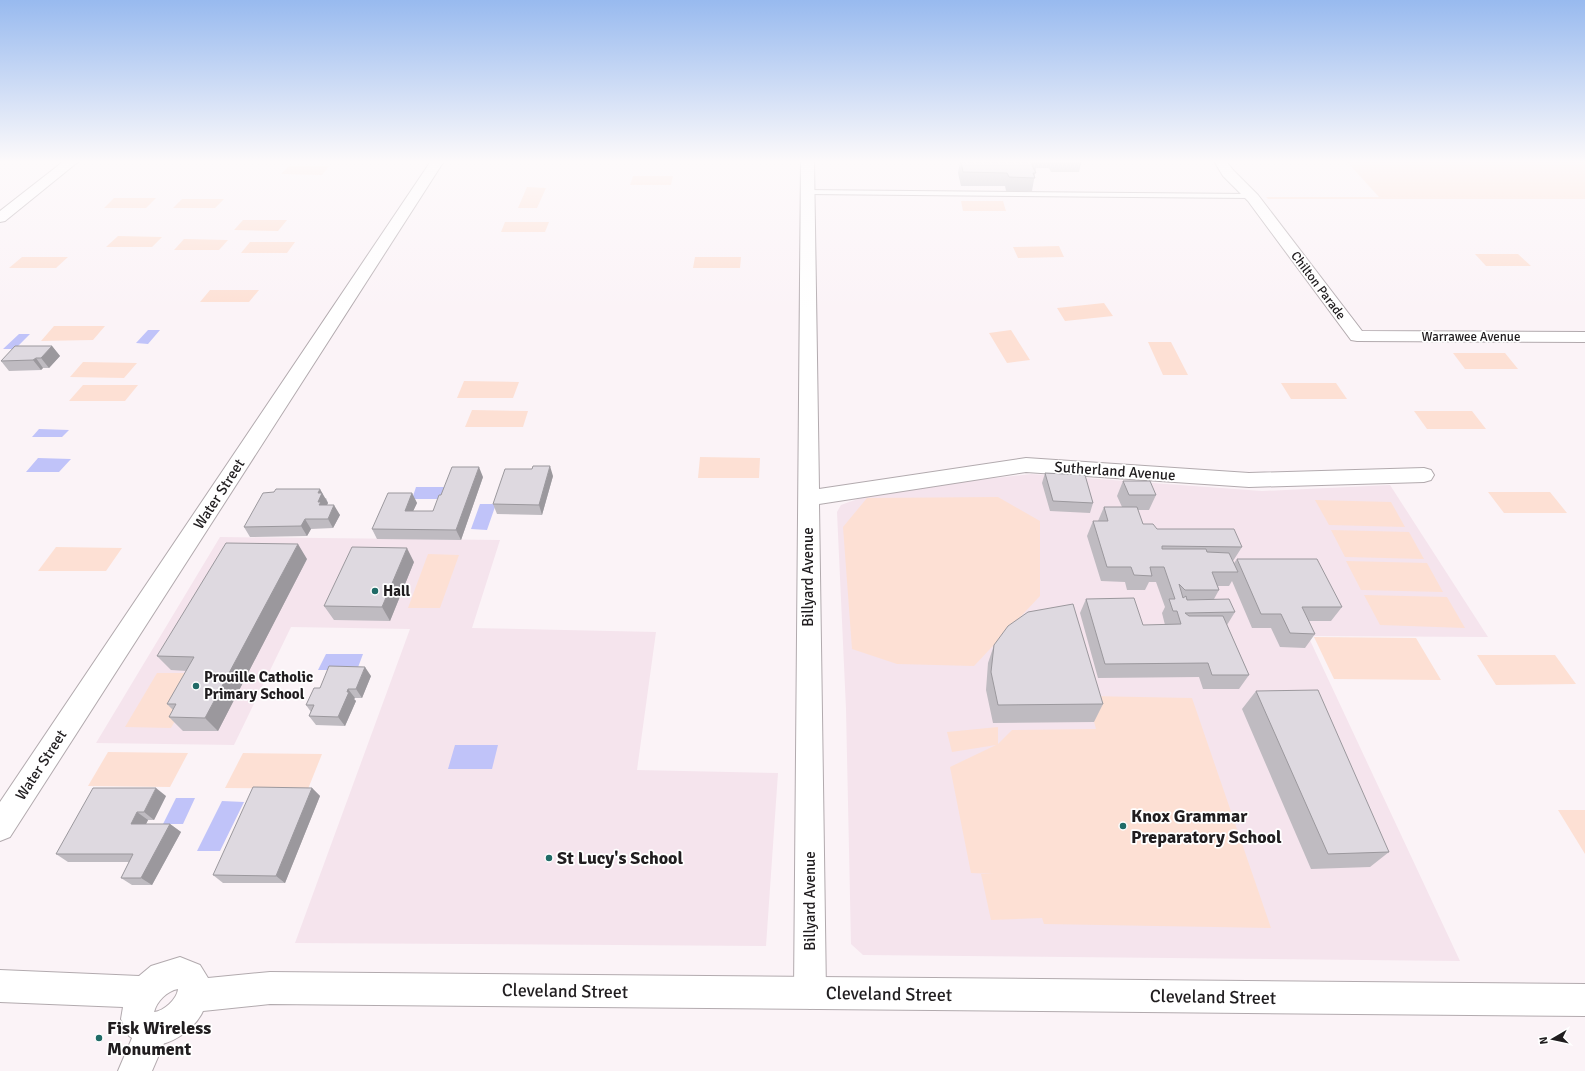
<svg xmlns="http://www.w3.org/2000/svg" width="1585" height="1071" font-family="Signika,sans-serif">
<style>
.built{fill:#f5e4ed}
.green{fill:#fde0d4}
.water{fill:#c0c3f9}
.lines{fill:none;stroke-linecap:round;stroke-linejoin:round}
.service-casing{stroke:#b2aaae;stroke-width:2}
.minor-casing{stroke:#b2aaae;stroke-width:2}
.tertiary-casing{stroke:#b2aaae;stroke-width:2}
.service{fill:#fff;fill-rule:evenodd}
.minor{fill:#fff;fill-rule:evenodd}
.tertiary{fill:#fff;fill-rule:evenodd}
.wall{fill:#bfbbc1}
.shaded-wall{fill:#9b989d}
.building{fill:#ded9e0;stroke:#9b989d}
.poi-dot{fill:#206b67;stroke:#fff;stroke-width:1.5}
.labels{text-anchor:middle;stroke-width:3.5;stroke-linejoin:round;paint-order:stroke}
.far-street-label{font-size:13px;fill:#201d1f;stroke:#fff}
.street-label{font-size:15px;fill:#201d1f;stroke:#fff}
.poi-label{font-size:15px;font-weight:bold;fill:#201d1f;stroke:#fff;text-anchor:start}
.near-poi-label{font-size:18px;font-weight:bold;fill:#201d1f;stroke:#fff;text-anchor:start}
.near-street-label{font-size:18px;fill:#201d1f;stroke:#fff}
</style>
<rect width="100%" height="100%" fill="#fbf3f7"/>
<path class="built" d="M 1031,474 L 1262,491 L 1390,485 L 1488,637 L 1308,636 L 1460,961 L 863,955 L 851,944 L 846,709 L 837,512 L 841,505 L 849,502 L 886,490 Z
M 220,537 L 500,540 L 472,628 L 656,632 L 637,770 L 778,773 L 766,946 L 295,943 L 410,629 L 291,627 L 234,745 L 96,743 Z"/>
<path class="green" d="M 1346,161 L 1585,161 L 1585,199 L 1268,199 L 1266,197 L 1379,197 Z
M 289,166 L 329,166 L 322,175 L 281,174 Z
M 633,176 L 673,176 L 671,185 L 630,185 Z
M 527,187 L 546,188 L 537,208 L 518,208 Z
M 114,198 L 156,198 L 146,208 L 104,208 Z
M 182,199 L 224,199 L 215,208 L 173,208 Z
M 961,201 L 1003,201 L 1006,211 L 963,211 Z
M 243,220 L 287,220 L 278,231 L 234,230 Z
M 505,222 L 549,222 L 545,232 L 501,232 Z
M 118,236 L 162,237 L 152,247 L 106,247 Z
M 184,239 L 228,240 L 219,250 L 174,250 Z
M 250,242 L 295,242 L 287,253 L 241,253 Z
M 1059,246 L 1064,257 L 1018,258 L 1013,247 Z
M 1475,254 L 1518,254 L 1531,266 L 1486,266 Z
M 22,257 L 68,257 L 56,268 L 9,268 Z
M 695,257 L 741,257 L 740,268 L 693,268 Z
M 210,290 L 259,290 L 249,302 L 200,302 Z
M 1104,303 L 1113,316 L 1065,321 L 1057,308 Z
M 54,326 L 105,326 L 93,340 L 41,341 Z
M 1011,330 L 1030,360 L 1007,363 L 989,333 Z
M 1148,342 L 1171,342 L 1188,375 L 1163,375 Z
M 1453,353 L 1505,353 L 1518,369 L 1465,369 Z
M 83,362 L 137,363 L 124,378 L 70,377 Z
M 464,381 L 519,382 L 513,398 L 457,398 Z
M 1281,383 L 1336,383 L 1347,399 L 1291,399 Z
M 83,385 L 138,385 L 125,401 L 69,401 Z
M 472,410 L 528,411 L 523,427 L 465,427 Z
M 1414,411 L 1472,411 L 1486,429 L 1427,429 Z
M 700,457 L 760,458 L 759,478 L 698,478 Z
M 1488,492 L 1550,492 L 1567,513 L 1504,513 Z
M 998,497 L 1040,521 L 1040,596 L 974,666 L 897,664 L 852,649 L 843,527 L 867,498 Z
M 1315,500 L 1391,502 L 1405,527 L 1329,525 Z
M 1331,530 L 1409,532 L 1424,559 L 1345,557 Z
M 56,547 L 122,548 L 106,571 L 38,571 Z
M 428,554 L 459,555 L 440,608 L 408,608 Z
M 1346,561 L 1427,563 L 1443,592 L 1361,590 Z
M 1364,595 L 1447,597 L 1465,628 L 1380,625 Z
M 1314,637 L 1416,638 L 1441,680 L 1334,679 Z
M 1477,655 L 1555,655 L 1576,684 L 1496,685 Z
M 157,673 L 201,673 L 171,728 L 125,727 Z
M 1087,696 L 1192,698 L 1271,928 L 1044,924 L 1042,918 L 991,920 L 981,874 L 994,874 L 971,873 L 950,767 L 996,745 L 952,752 L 947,732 L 998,727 L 998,744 L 1012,730 L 1096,729 Z
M 108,752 L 188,753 L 170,787 L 88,786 Z
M 243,753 L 322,754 L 308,789 L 225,788 Z
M 1558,810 L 1585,810 L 1585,854 Z"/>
<path class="water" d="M 148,330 L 160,330 L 148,344 L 136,343 Z
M 19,334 L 30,334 L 15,349 L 3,349 Z
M 39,429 L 69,430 L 62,437 L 32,437 Z
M 38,458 L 71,459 L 59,472 L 26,472 Z
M 416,487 L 447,487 L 442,499 L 412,499 Z
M 480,504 L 496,504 L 487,530 L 471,529 Z
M 326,654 L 363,654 L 357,670 L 318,670 Z
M 455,745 L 498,745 L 492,769 L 448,769 Z
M 176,798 L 195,798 L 183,824 L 163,824 Z
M 222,801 L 244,802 L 220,851 L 197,851 Z"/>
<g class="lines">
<defs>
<path id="service" d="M 804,190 L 1250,194 L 1254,196 L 1250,198 L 807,194 L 804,194 Z"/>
<path id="minor" d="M 431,161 L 444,161 L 10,837 L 0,841 L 0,802 Z
M 801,161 L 814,161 L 819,489 L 1026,458 L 1249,473 L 1424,468 L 1431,470 L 1434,475 L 1431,480 L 1424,482 L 1249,487 L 1026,472 L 819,504 L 826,993 L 821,1004 L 810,1009 L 799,1004 L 794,993 Z
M 1214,161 L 1226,161 L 1233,170 L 1258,195 L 1362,331 L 1585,332 L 1585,342 L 1357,341 L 1351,340 L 1248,201 L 1223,176 Z
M 153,1012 L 165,1017 L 170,1029 L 152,1071 L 118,1071 L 141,1017 Z"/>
<path id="tertiary" d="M 64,161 L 79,161 L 5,221 L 0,222 L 0,211 Z
M 180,957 L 200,965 L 208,978 L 270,972 L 1585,984 L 1585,1016 L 270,1004 L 203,1011 C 195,1029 167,1050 146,1044 C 140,1043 134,1039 129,1036 L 121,1019 L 123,1007 L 0,1002 L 0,970 L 139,976 L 151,966 ZM 178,989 C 177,999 164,1011 154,1012 C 157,1001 167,991 178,989 Z"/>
</defs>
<use href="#service" class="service-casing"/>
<use href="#minor" class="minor-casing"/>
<use href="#tertiary" class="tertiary-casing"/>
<use href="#service" class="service"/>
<use href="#minor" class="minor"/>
<use href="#tertiary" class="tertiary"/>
</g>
<path class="wall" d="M 960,161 L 1082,161 L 1079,172 L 1051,172 L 1049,168 L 1036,168 L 1032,191 L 1006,191 L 1005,186 L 961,186 L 958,173 Z
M 52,346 L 60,356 L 49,368 L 43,368 L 41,370 L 9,371 L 1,361 Z
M 1045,473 L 1093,503 L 1090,513 L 1050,511 L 1042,483 Z
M 553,476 L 542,515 L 497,514 L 493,504 Z
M 483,477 L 461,540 L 377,539 L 372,529 L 412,493 L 417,503 L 413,511 L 433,511 L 441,495 Z
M 1123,481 L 1156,495 L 1149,510 L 1138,510 L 1143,524 L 1157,529 L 1242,547 L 1233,561 L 1234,563 L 1237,559 L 1342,607 L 1331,621 L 1309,621 L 1315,634 L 1305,648 L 1280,647 L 1271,628 L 1252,628 L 1232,581 L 1229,586 L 1218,586 L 1219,590 L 1214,599 L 1235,612 L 1227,625 L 1249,675 L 1239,689 L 1203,689 L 1199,677 L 1098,678 L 1080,613 L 1086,599 L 1143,625 L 1165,625 L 1162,613 L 1165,607 L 1156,582 L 1149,582 L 1145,590 L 1127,590 L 1125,582 L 1101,581 L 1087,536 L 1093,521 L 1098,521 L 1104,507 L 1122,507 L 1117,496 Z
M 326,498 L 328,503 L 327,505 L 340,515 L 333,528 L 311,529 L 307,536 L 250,537 L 244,527 Z
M 307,559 L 218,731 L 183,731 L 169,717 L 173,710 L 167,704 L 187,671 L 171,670 L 157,656 Z
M 414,562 L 390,621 L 334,620 L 324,606 Z
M 994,645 L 1103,704 L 1094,722 L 993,723 L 986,690 L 988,663 Z
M 371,676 L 362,698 L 355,698 L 354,699 L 356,701 L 345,726 L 316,725 L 309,716 L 311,712 L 306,705 L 320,688 Z
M 1256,691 L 1389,852 L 1370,867 L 1311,869 L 1242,709 Z
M 312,788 L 320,796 L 285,883 L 223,883 L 213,875 Z
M 166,796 L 154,820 L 148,820 L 146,824 L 170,824 L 181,832 L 152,885 L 132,885 L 121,878 L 129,862 L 68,862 L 56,854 Z"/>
<path class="shaded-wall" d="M 52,346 L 60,356 L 49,368 L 41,358 Z
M 36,358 L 43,368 L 41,370 L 33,360 Z
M 550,466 L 553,476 L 542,515 L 539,505 Z
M 479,467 L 483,477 L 461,540 L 456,530 Z
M 320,489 L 328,503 L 325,509 L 325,515 L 318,502 L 318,493 Z
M 412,493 L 417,503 L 409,520 L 405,511 Z
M 334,505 L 340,515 L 333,528 L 328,519 Z
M 305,519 L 311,529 L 307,536 L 301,526 Z
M 298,544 L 307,559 L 218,731 L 205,718 Z
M 407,548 L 414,562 L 390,621 L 382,607 Z
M 365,667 L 371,676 L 362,698 L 356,689 Z
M 348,689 L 355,698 L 354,699 L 356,701 L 345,726 L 338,717 Z
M 156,788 L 166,796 L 154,820 L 144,812 Z
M 312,788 L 320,796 L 285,883 L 276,876 Z
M 137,812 L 148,820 L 142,832 L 131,824 Z
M 170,824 L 181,832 L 152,885 L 141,878 Z"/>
<path class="building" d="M 961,161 L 1030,161 L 1036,173 L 1033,173 L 1035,178 L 1009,177 L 1007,173 L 963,172 Z
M 15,346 L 52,346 L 41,358 L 36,358 L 33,360 L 1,361 Z
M 533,466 L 550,466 L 539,505 L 493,504 L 505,469 L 532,469 Z
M 452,467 L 479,467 L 456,530 L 372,529 L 388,493 L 412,493 L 405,511 L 433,511 L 439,495 L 441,495 Z
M 1045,473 L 1085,475 L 1093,503 L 1053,501 Z
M 1123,481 L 1150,481 L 1156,495 L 1129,495 Z
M 276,489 L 320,489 L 318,493 L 322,493 L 318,502 L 321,502 L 319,505 L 334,505 L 328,519 L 305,519 L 301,526 L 244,527 L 263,493 L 274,492 Z
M 1104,507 L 1137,507 L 1143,524 L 1153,524 L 1157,529 L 1234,529 L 1242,547 L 1162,546 L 1162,549 L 1206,549 L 1207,552 L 1229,553 L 1238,572 L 1212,572 L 1219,590 L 1185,590 L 1179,584 L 1183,598 L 1186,596 L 1187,600 L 1229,599 L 1235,612 L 1185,613 L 1189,616 L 1223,616 L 1249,675 L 1212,675 L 1208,663 L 1105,664 L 1086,599 L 1134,598 L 1143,625 L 1181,624 L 1177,611 L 1173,611 L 1169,599 L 1175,599 L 1164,567 L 1150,567 L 1152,576 L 1134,575 L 1131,567 L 1107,567 L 1093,521 L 1108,521 Z
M 226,543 L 298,544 L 205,718 L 169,717 L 176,704 L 167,704 L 194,657 L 157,656 Z
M 352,547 L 407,548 L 382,607 L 324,606 Z
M 1237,559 L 1317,559 L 1342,607 L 1302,607 L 1315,634 L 1290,633 L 1281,614 L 1261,614 Z
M 1073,604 L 1103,704 L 998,705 L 991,672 L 994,645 L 1008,626 L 1028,612 Z
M 329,666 L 365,667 L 356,689 L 348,689 L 347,692 L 349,692 L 338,717 L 309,716 L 314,705 L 306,705 L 314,688 L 320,688 Z
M 1318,690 L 1389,852 L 1328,854 L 1256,691 Z
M 253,787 L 312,788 L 276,876 L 213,875 Z
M 93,788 L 156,788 L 144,812 L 137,812 L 131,824 L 170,824 L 141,878 L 121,878 L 133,854 L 56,854 Z"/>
<linearGradient id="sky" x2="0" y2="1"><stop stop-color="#98baef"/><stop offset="0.52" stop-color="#fdfafb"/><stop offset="1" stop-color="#fdfafb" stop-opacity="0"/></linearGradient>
<rect width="1585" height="311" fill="url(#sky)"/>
<g class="poi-dot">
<circle cx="375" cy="591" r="4"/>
<circle cx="196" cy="686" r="4"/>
<circle cx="1123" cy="826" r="4"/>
<circle cx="549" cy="858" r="4"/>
<circle cx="99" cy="1038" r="4"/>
</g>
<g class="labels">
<g class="far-street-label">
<text transform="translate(1319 285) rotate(53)" y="5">Chilton Parade</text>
<text x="1471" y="341">Warrawee Avenue</text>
</g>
<g class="street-label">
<text transform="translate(1115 471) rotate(4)" y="5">Sutherland Avenue</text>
<text transform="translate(219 494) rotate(-57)" y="5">Water Street</text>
<text transform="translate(808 577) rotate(-90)" y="5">Billyard Avenue</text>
<text transform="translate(41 765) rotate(-57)" y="5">Water Street</text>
<text transform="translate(810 901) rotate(-90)" y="5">Billyard Avenue</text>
</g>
<g class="poi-label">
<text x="383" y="596">Hall</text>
<text x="204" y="682">Prouille Catholic<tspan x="204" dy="17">Primary School</tspan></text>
</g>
<g class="near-poi-label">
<text x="1131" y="822">Knox Grammar<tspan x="1131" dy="21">Preparatory School</tspan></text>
<text x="557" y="864">St Lucy's School</text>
<text x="107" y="1034">Fisk Wireless<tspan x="107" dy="21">Monument</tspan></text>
</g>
<g class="near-street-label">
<text transform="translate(565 991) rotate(1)" y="6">Cleveland Street</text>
<text transform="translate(889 994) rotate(1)" y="6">Cleveland Street</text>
<text transform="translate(1213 997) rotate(1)" y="6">Cleveland Street</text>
</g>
</g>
<g transform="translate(1553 1039) rotate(261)" stroke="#ffffff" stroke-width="3" paint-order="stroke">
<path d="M0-3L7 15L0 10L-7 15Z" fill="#201d1f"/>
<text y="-6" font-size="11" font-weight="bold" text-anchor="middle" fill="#201d1f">N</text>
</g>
</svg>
